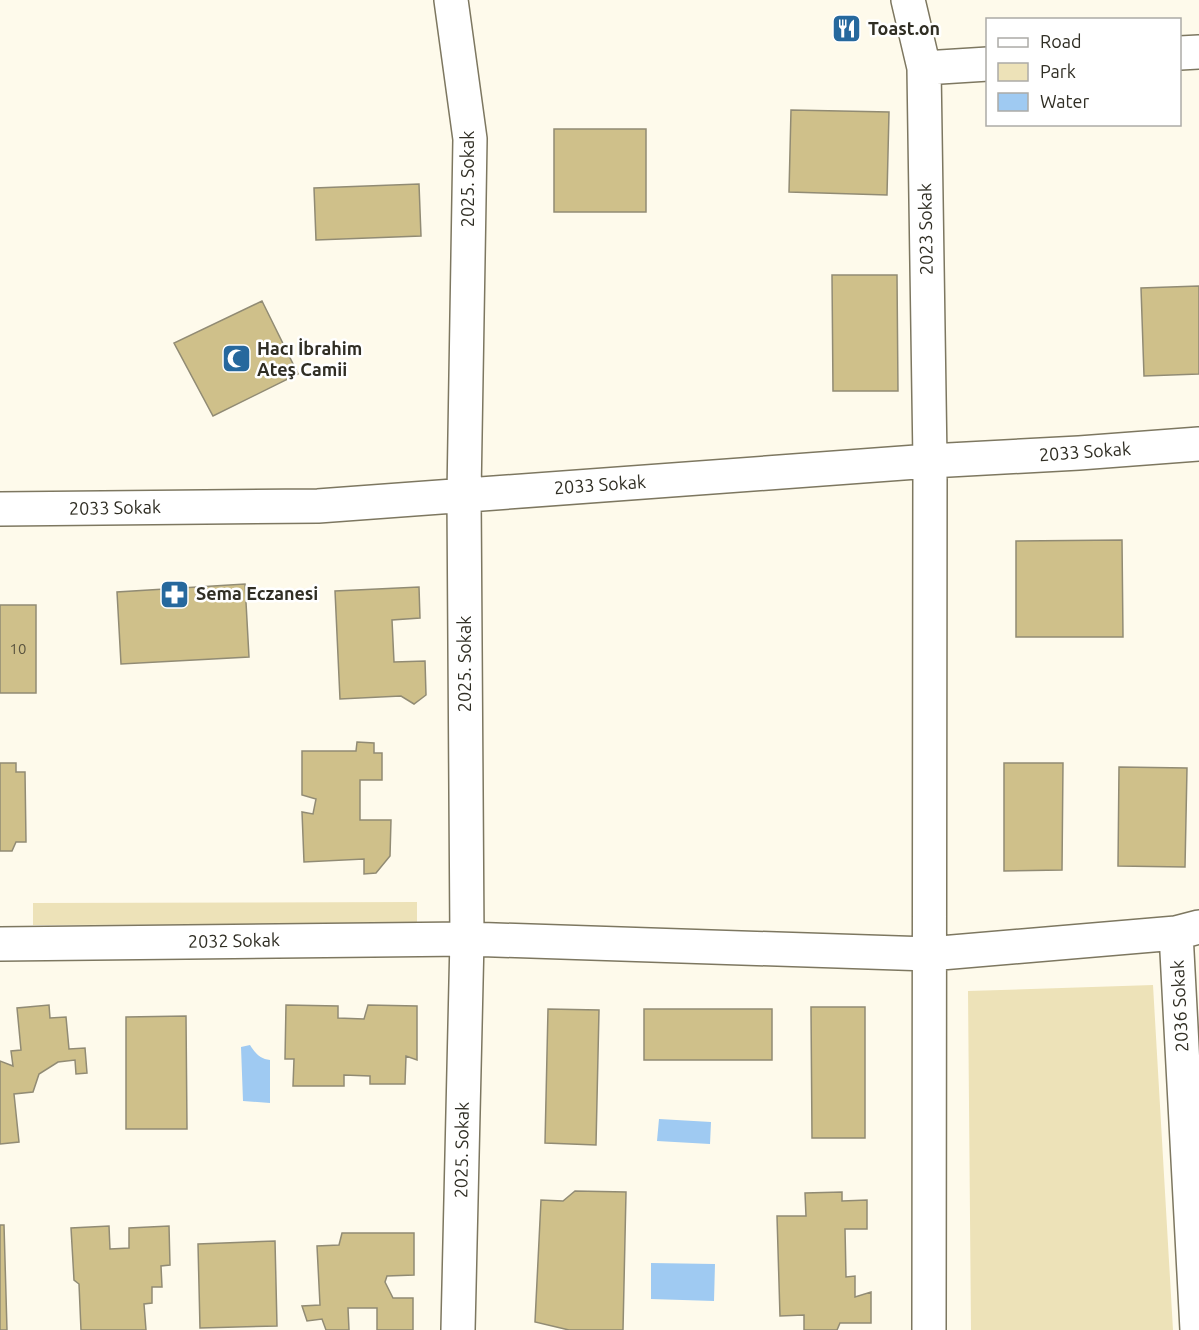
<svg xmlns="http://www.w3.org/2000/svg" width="1199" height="1330" font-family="Ubuntu,sans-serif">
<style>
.green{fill:#ede2b8}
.water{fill:#9fcaf2}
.building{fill:#cfc08a;stroke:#918b74;stroke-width:1.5}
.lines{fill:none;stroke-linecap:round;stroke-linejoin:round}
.street-casing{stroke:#7d7760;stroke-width:36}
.street{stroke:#fff;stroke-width:33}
.labels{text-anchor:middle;stroke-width:5;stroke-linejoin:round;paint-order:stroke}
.number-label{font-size:15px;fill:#58523e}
.poi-label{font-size:18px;font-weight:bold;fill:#302e24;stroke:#fff;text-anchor:start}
.street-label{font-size:18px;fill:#302e24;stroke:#fff}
</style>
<rect width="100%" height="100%" fill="#fefaeb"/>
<path class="green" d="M 417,902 L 417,924 L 33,925 L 33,903 Z
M 1153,985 L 1173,1330 L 971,1330 L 968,991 Z"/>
<path class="water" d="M 250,1045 C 255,1053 260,1059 270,1060 L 270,1103 L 243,1101 L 241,1047 Z
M 659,1119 L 711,1122 L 710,1144 L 657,1141 Z
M 651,1263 L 715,1264 L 714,1301 L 651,1299 Z"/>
<path class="building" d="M 791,110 L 889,112 L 887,195 L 789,192 Z
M 554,129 L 646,129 L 646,212 L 554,212 Z
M 419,184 L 421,236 L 316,240 L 314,188 Z
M 832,275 L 897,275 L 898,391 L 833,391 Z
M 1199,286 L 1199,374 L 1144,376 L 1141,288 Z
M 262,301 L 298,374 L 213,416 L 174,343 Z
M 1122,540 L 1123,637 L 1016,637 L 1016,541 Z
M 245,584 L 249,657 L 121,664 L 117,592 Z
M 419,587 L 420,618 L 392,620 L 394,662 L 425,661 L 426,695 L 414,704 L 401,696 L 340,699 L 335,591 Z
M 0,605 L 36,605 L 36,693 L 0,693 Z
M 357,742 L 374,743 L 374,753 L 382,753 L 382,780 L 360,780 L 360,820 L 391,820 L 390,856 L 376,873 L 364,874 L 364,859 L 304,862 L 302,812 L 313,814 L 316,799 L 302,795 L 302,751 L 356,751 Z
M 0,763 L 16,763 L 16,772 L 25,772 L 26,842 L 16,842 L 12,851 L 0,851 Z
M 1004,763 L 1063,763 L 1062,870 L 1004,871 Z
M 1119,767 L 1187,768 L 1185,867 L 1118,866 Z
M 49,1005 L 50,1018 L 66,1017 L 69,1049 L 85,1048 L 87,1073 L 76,1074 L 75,1060 L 58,1062 L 39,1074 L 33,1092 L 14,1094 L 19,1142 L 0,1144 L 0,1061 L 13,1066 L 11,1051 L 21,1050 L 17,1008 Z
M 286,1005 L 338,1006 L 338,1018 L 364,1019 L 368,1005 L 417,1006 L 417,1060 L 406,1056 L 405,1084 L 370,1084 L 370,1076 L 344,1075 L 344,1086 L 293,1086 L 294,1059 L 285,1059 Z
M 811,1007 L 865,1007 L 865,1138 L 812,1138 Z
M 548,1009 L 599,1010 L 596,1145 L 545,1143 Z
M 644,1009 L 772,1009 L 772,1060 L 644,1060 Z
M 186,1016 L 187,1129 L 126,1129 L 126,1017 Z
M 575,1191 L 626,1192 L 623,1330 L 569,1330 L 535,1322 L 541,1200 L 563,1201 Z
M 842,1192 L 842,1201 L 867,1200 L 867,1229 L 845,1229 L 846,1277 L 855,1276 L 855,1297 L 871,1292 L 871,1323 L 840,1323 L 837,1330 L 804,1330 L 804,1315 L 780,1316 L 777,1216 L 806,1216 L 805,1193 Z
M 0,1225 L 4,1225 L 7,1330 L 0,1330 Z
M 109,1226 L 110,1249 L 129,1248 L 129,1228 L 169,1226 L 170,1265 L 161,1266 L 162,1287 L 152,1287 L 152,1303 L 144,1304 L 146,1330 L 81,1330 L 79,1284 L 74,1280 L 71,1228 Z
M 342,1233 L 414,1233 L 414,1275 L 387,1276 L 385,1282 L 393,1298 L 413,1298 L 413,1330 L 377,1330 L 377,1308 L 348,1308 L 349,1330 L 326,1330 L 322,1319 L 307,1321 L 302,1306 L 320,1305 L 317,1246 L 339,1245 Z
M 275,1241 L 277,1326 L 200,1328 L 198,1244 Z"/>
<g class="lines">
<defs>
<path id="street" d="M 451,0 L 470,139 L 464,495 L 467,939 L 458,1330
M 908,0 L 924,68 L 930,461 L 929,1330
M 1180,53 L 1199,52
M 924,68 L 988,64
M 0,509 L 318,506 L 930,461 L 1079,453 L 1199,444
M 1176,933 L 1197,1330
M 0,944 L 467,939 L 929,954 L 1176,933 L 1199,927"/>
</defs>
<use href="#street" class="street-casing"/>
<use href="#street" class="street"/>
</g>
<defs>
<symbol id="restaurant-square" viewBox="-11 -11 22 22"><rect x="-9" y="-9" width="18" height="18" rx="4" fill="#26689d" stroke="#fff"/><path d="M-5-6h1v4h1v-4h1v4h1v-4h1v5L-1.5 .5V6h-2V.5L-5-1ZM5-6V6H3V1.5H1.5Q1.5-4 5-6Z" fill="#fff"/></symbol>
<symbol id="mosque-square" viewBox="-11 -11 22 22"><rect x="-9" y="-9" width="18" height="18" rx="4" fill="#26689d" stroke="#fff"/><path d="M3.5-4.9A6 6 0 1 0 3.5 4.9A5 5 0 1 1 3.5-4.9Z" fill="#fff"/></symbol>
<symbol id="pharmacy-square" viewBox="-11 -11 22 22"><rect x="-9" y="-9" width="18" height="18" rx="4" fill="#26689d" stroke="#fff"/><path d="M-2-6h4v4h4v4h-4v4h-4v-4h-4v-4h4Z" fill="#fff"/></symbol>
</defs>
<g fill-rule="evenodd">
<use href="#restaurant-square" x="830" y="12" width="33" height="33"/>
<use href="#mosque-square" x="220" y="342" width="33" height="33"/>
<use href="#pharmacy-square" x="158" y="578" width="33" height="33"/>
</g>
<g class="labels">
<g class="number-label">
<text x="18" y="654">10</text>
</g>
<g class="poi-label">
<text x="868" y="35">Toast.on</text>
<text x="257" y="355">Hacı İbrahim<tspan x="257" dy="21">Ateş Camii</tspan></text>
<text x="196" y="600">Sema Eczanesi</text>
</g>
<g class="street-label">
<text transform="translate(468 179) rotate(-90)" y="6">2025. Sokak</text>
<text transform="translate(926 229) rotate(-91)" y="6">2023 Sokak</text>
<text transform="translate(1085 452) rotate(-4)" y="6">2033 Sokak</text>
<text transform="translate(600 485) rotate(-4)" y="6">2033 Sokak</text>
<text transform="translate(115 508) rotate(-1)" y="6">2033 Sokak</text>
<text transform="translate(465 664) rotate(-90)" y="6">2025. Sokak</text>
<text transform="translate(234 941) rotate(-1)" y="6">2032 Sokak</text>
<text transform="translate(1180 1006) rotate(-93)" y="6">2036 Sokak</text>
<text transform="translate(462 1150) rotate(-89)" y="6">2025. Sokak</text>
</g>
</g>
<rect x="986" y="18" width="195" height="108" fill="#ffffff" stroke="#acaba7" stroke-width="1.5"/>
<rect x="998" y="38" width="30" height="9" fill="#ffffff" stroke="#acaba7" stroke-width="1.5"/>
<text x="1040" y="48" font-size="18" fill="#302e24">Road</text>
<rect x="998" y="63" width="30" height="18" fill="#ede2b8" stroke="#acaba7" stroke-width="1.5"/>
<text x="1040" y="78" font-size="18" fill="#302e24">Park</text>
<rect x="998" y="93" width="30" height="18" fill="#9fcaf2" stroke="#acaba7" stroke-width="1.5"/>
<text x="1040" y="108" font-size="18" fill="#302e24">Water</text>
</svg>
